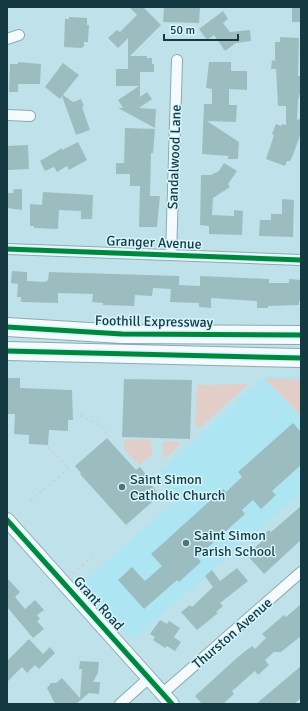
<svg xmlns="http://www.w3.org/2000/svg" width="308" height="711" font-family="Signika,sans-serif">
<style>
.built{fill:#ade5f2}
.green{fill:#e1cec9}
.building{fill:#9cbdc0}
.lines{fill:none;stroke-linecap:round;stroke-linejoin:round}
.street-casing{stroke:#8aaab1;stroke-width:12}
.secondary-casing{stroke:#8aaab1;stroke-width:16}
.highway-casing{stroke:#8aaab1;stroke-width:20}
.path{stroke:#c8d4d6;stroke-width:2;stroke-dasharray:3 3;stroke-linecap:butt}
.street{stroke:#f5fbfc;stroke-width:10}
.secondary{stroke:#f5fbfc;stroke-width:14}
.highway{stroke:#f5fbfc;stroke-width:18}
.cycleway-casing{stroke:#d6f5fc;stroke-width:8}
.cycleway{stroke:#00873e;stroke-width:5}
.poi-dot{fill:#50747c;stroke:#d6f5fc;stroke-width:1.5}
.labels{text-anchor:middle;stroke-width:3;stroke-linejoin:round;paint-order:stroke}
.street-label{font-size:14px;fill:#153940;stroke:#d6f5fc}
.poi-label{font-size:14px;fill:#153940;stroke:#d6f5fc;text-anchor:start}
</style>
<rect width="100%" height="100%" fill="#bfe2ea"/>
<path class="built" d="M 266,375 L 301,376 L 301,493 L 133,640 L 80,585 L 176,500 L 156,476 Z"/>
<path class="green" d="M 264,378 L 301,379 L 301,416 Z
M 248,384 L 201,427 L 197,427 L 195,422 L 197,385 Z
M 149,439 L 151,442 L 152,455 L 139,465 L 124,449 L 124,440 Z
M 166,441 L 179,442 L 180,445 L 166,458 L 163,456 L 163,443 Z"/>
<path class="building" d="M 129,7 L 143,7 L 161,25 L 130,56 L 147,56 L 147,58 L 152,58 L 152,64 L 154,64 L 154,72 L 140,72 L 140,97 L 147,92 L 152,99 L 139,108 L 156,109 L 155,128 L 118,108 L 123,108 L 118,100 L 139,86 L 116,86 L 116,69 L 128,69 L 128,38 L 118,48 L 108,38 L 117,30 L 120,32 L 137,15 Z
M 164,7 L 200,7 L 199,23 L 163,22 Z
M 292,7 L 301,7 L 301,22 L 292,22 Z
M 223,11 L 228,19 L 223,23 L 230,32 L 250,30 L 251,41 L 236,43 L 225,51 L 214,35 L 207,40 L 199,29 Z
M 69,17 L 87,18 L 87,25 L 89,25 L 88,42 L 84,42 L 84,46 L 81,48 L 64,47 L 65,19 L 69,19 Z
M 280,37 L 299,38 L 298,76 L 301,76 L 301,89 L 298,100 L 297,120 L 300,119 L 301,133 L 293,155 L 290,161 L 287,161 L 285,166 L 266,159 L 274,135 L 272,134 L 276,124 L 281,126 L 282,124 L 286,125 L 286,106 L 278,106 L 276,69 L 271,69 L 272,60 L 275,61 L 275,42 L 280,42 Z
M 18,62 L 41,64 L 40,84 L 18,84 L 18,92 L 9,92 L 10,64 L 18,64 Z
M 209,62 L 231,62 L 231,71 L 247,71 L 247,90 L 229,89 L 229,105 L 237,105 L 236,122 L 207,121 L 239,142 L 238,159 L 227,159 L 229,156 L 202,154 L 204,104 L 212,104 L 212,89 L 206,88 Z
M 63,63 L 79,75 L 63,95 L 73,102 L 81,99 L 84,106 L 82,107 L 90,130 L 76,135 L 62,96 L 60,99 L 45,87 Z
M 125,128 L 155,129 L 153,153 L 151,153 L 150,196 L 160,196 L 157,227 L 139,227 L 140,186 L 130,186 L 130,174 L 116,174 L 116,163 L 124,163 Z
M 78,142 L 87,160 L 69,170 L 67,166 L 57,172 L 54,167 L 45,171 L 40,161 L 62,148 L 62,150 Z
M 28,145 L 29,169 L 8,170 L 7,146 Z
M 224,163 L 237,171 L 228,184 L 230,187 L 213,198 L 212,215 L 234,216 L 234,210 L 243,211 L 242,235 L 209,234 L 209,226 L 200,225 L 201,175 L 211,175 L 219,171 Z
M 14,189 L 22,189 L 22,210 L 7,208 L 7,193 L 13,193 Z
M 43,192 L 93,195 L 92,219 L 81,219 L 81,211 L 59,210 L 58,229 L 34,228 L 34,226 L 30,226 L 30,204 L 42,205 Z
M 282,199 L 294,200 L 293,237 L 259,236 L 260,220 L 271,220 L 271,214 L 282,214 Z
M 12,271 L 27,272 L 27,281 L 45,282 L 48,280 L 49,272 L 179,276 L 179,285 L 200,286 L 200,276 L 269,279 L 269,283 L 289,283 L 289,279 L 301,280 L 301,301 L 299,301 L 299,305 L 268,306 L 268,308 L 257,308 L 257,301 L 211,298 L 211,308 L 199,307 L 199,303 L 170,302 L 171,289 L 153,288 L 152,296 L 135,295 L 134,306 L 103,305 L 103,303 L 92,302 L 93,294 L 58,293 L 58,303 L 21,302 L 21,297 L 17,297 L 18,284 L 11,283 Z
M 7,378 L 20,378 L 20,388 L 72,390 L 73,420 L 68,420 L 68,431 L 49,430 L 48,445 L 29,444 L 29,435 L 14,434 L 15,414 L 7,414 Z
M 124,379 L 192,380 L 190,439 L 122,437 Z
M 293,423 L 301,432 L 301,465 L 272,491 L 276,495 L 261,509 L 253,500 L 242,510 L 245,514 L 197,557 L 201,562 L 179,582 L 177,580 L 144,609 L 118,580 L 132,567 L 145,581 L 162,566 L 151,554 L 223,489 L 226,492 L 242,477 L 238,472 Z
M 107,438 L 136,470 L 140,467 L 148,477 L 146,479 L 160,495 L 126,525 L 80,474 L 81,473 L 75,466 Z
M 301,506 L 301,540 L 264,574 L 247,555 L 262,541 L 259,538 L 269,530 L 271,532 Z
M 237,568 L 248,581 L 220,603 L 223,606 L 216,612 L 218,613 L 197,630 L 181,612 L 190,605 L 192,607 L 213,587 L 205,576 L 212,570 L 220,581 Z
M 7,578 L 20,592 L 15,597 L 25,609 L 35,600 L 44,610 L 37,615 L 40,619 L 37,621 L 44,629 L 33,638 L 7,607 Z
M 301,604 L 301,636 L 281,652 L 274,652 L 265,660 L 269,665 L 258,675 L 255,671 L 232,691 L 234,694 L 223,704 L 202,704 L 195,696 L 239,656 L 252,646 L 255,649 L 266,638 L 262,634 L 284,615 L 286,617 Z
M 160,620 L 167,624 L 169,621 L 180,628 L 174,637 L 181,642 L 175,651 L 167,646 L 165,648 L 153,640 L 155,637 L 150,634 Z
M 29,639 L 43,654 L 50,647 L 55,653 L 39,669 L 35,665 L 27,673 L 22,667 L 7,682 L 7,661 Z
M 80,661 L 99,662 L 98,673 L 93,682 L 100,682 L 99,694 L 89,693 L 76,704 L 55,704 L 47,688 L 51,683 L 56,683 L 62,678 L 80,698 L 82,669 L 79,669 Z
M 301,666 L 301,698 L 294,704 L 256,704 Z"/>
<g class="lines">
<defs>
<path id="street" d="M 7,39 L 19,35
M 7,115 L 30,116
M 7,249 L 301,260
M 171,255 L 177,60
M 163,693 L 301,572
M 120,704 L 149,678"/>
<path id="secondary" d="M 7,520 L 172,704"/>
<path id="highway" d="M 7,327 L 122,334 L 301,335
M 7,351 L 301,358"/>
</defs>
<use href="#street" class="street-casing"/>
<use href="#secondary" class="secondary-casing"/>
<use href="#highway" class="highway-casing"/>
<path class="path" d="M 80,415 L 101,426 L 107,434
M 30,501 L 69,468 L 46,445
M 73,574 L 94,555"/>
<use href="#street" class="street"/>
<use href="#secondary" class="secondary"/>
<use href="#highway" class="highway"/>
<defs>
<path id="cycleway" d="M 7,249 L 301,260
M 7,327 L 122,334 L 301,335
M 7,351 L 301,358
M 7,520 L 172,704"/>
</defs>
<use href="#cycleway" class="cycleway-casing"/>
<use href="#cycleway" class="cycleway"/>
</g>
<g class="poi-dot">
<circle cx="122" cy="487" r="4"/>
<circle cx="186" cy="543" r="4"/>
</g>
<g class="labels">
<g class="street-label">
<text transform="translate(174 157) rotate(-88)" y="5">Sandalwood Lane</text>
<text transform="translate(154 242) rotate(2)" y="5">Granger Avenue</text>
<text transform="translate(154 321) rotate(1)" y="5">Foothill Expressway</text>
<text transform="translate(99 603) rotate(48)" y="5">Grant Road</text>
<text transform="translate(232 633) rotate(-41)" y="5">Thurston Avenue</text>
</g>
<g class="poi-label">
<text x="130" y="484">Saint Simon<tspan x="130" dy="16">Catholic Church</tspan></text>
<text x="194" y="540">Saint Simon<tspan x="194" dy="16">Parish School</tspan></text>
</g>
</g>
<rect width="308" height="711" fill="none" stroke="#153940" stroke-width="16"/>
<path d="M164 34v6h74v-6" fill="none" stroke="#153940" stroke-width="2"/>
<text x="170" y="34" font-size="12" fill="#153940" stroke="#d6f5fc" stroke-width="3" paint-order="stroke">50 m</text>
</svg>
